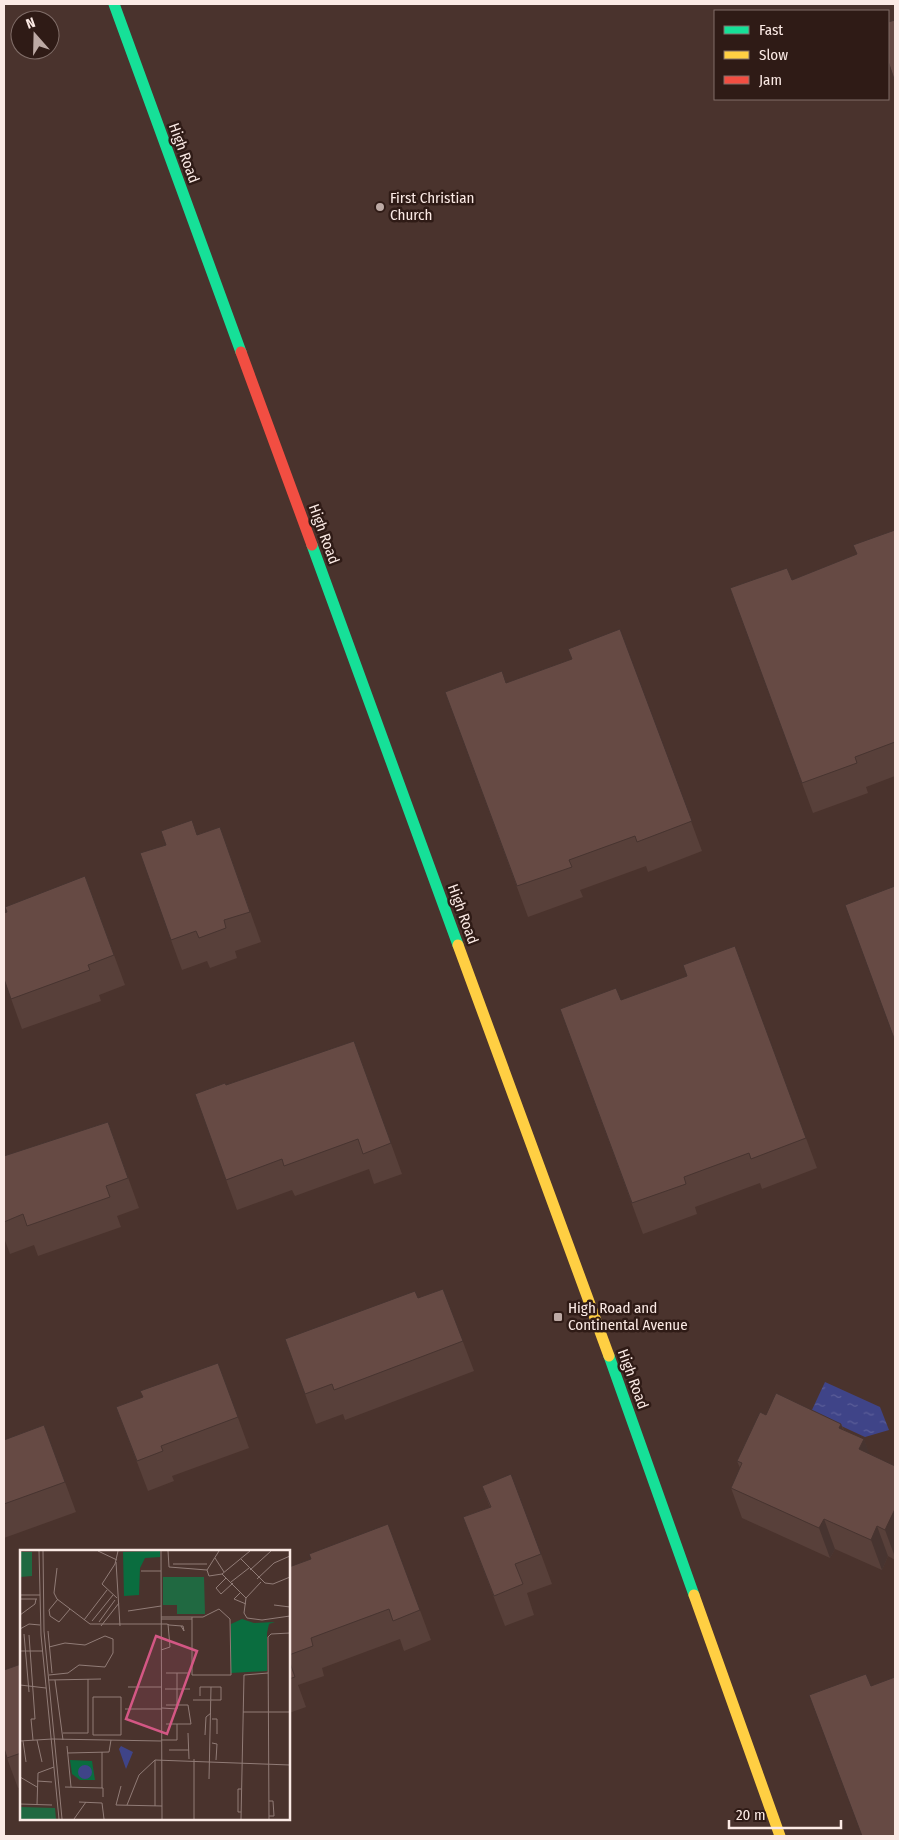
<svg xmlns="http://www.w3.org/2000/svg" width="899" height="1840" font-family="'Fira Sans Condensed',sans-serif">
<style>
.water{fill:url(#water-ripples)}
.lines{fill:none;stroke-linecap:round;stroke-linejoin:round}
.fast{stroke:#16e098;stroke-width:11}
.slow{stroke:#ffcf43;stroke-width:11}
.jam{stroke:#f24e42;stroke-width:11}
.wall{fill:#58403a}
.shaded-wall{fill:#473430}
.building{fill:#664a44;stroke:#473430}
.poi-dot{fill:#bdaaa5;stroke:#2f1b16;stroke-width:2}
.labels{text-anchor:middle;stroke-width:5;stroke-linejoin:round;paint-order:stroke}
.street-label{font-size:15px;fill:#fbeae5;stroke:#2f1b16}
.poi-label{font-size:15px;fill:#fbeae5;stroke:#2f1b16;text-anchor:start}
.inset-road{fill:none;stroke:#917c77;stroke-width:1}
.view{fill:#d35784;fill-opacity:0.15;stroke:#d35784;stroke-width:2.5}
.inset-edge{fill:none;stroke:#fbeae5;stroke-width:2.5}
</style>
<defs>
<pattern id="water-ripples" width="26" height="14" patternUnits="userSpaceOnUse" patternTransform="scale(1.25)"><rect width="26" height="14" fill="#3f4488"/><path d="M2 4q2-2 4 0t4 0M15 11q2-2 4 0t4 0" fill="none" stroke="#5c5f99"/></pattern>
</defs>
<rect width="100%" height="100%" fill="#4a332d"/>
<path class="water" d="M 825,1382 L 880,1407 L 889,1430 L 865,1437 L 811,1412 Z"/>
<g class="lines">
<path class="fast" d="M 114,4 L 241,352
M 312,545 L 458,945
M 609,1356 L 694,1595"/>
<path class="slow" d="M 458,945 L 609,1356
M 694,1595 L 780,1836"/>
<path class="jam" d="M 241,352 L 312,545"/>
</g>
<path class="wall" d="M 895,530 L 895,776 L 866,787 L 868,793 L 813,813 L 730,588 L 792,580 L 857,554 Z
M 620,629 L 702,851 L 648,872 L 646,866 L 580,890 L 583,897 L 528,917 L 445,692 L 506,683 L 572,659 Z
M 220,827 L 261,942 L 235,951 L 237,958 L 210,968 L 207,961 L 182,970 L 171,940 L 166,845 L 197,835 Z
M 85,876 L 125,985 L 99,995 L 101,1001 L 22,1029 L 4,979 Z
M 735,946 L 817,1168 L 762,1189 L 760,1183 L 695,1207 L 697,1214 L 643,1234 L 560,1009 L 621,1000 L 687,976 Z
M 354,1041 L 402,1174 L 374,1184 L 369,1169 L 295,1196 L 292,1190 L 237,1210 L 195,1094 L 226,1085 Z
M 108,1122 L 139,1208 L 117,1216 L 121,1227 L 38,1256 L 34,1245 L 10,1254 L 4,1238 L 4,1156 Z
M 443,1289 L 474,1371 L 345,1420 L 343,1414 L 316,1424 L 285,1339 L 418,1298 Z
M 218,1363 L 249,1448 L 172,1476 L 174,1481 L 148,1491 L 116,1407 L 143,1397 Z
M 766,1415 L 841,1424 L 844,1430 L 864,1439 L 869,1454 L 895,1466 L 895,1560 L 888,1556 L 882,1570 L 835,1549 L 830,1558 L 742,1518 L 731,1488 L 740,1468 L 737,1461 Z
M 44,1425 L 76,1512 L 4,1538 L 4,1440 Z
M 482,1486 L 541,1554 L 552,1584 L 527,1593 L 534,1615 L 505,1626 L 463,1517 L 490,1507 Z
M 388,1524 L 431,1640 L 404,1651 L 400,1639 L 322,1668 L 324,1676 L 298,1685 L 306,1707 L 289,1713 L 289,1567 L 311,1559 Z
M 21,1664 L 21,1787 L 18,1788 L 4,1750 L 4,1670 Z"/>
<path class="shaded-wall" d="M 841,1424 L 852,1454 L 839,1428 Z
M 864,1439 L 875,1469 L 859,1449 Z
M 895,1509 L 895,1557 L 885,1530 Z
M 824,1519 L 835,1549 L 830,1558 L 819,1528 Z
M 877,1526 L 888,1556 L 882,1570 L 871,1540 Z"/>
<path class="building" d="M 895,20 L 895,82 L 888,61 L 888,22 Z
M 895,530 L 895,742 L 855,757 L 857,763 L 802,783 L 730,588 L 787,568 L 792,580 L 857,554 L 853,545 Z
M 620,629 L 692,821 L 637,842 L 635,836 L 569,860 L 572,867 L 517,886 L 445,692 L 502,671 L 506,683 L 572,659 L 568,649 Z
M 192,820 L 197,835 L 220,827 L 250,912 L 224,920 L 226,928 L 199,938 L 196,931 L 171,940 L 140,853 L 166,845 L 161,831 Z
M 85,876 L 114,955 L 88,965 L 90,970 L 11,999 L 4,979 L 4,913 L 7,912 L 5,907 Z
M 895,886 L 895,1041 L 845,905 Z
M 735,946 L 806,1138 L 751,1159 L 749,1153 L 684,1177 L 686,1184 L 632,1203 L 560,1009 L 616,988 L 621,1000 L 687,976 L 683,965 Z
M 354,1041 L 391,1143 L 363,1154 L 358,1139 L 284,1166 L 282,1159 L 226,1180 L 195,1094 L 225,1083 L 226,1085 Z
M 108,1122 L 128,1178 L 106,1186 L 110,1197 L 27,1226 L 23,1214 L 4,1222 L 4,1156 Z
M 443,1289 L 463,1341 L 334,1390 L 332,1384 L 305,1394 L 285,1339 L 415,1291 L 418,1298 Z
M 218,1363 L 238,1417 L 161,1446 L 163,1451 L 137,1461 L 116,1407 L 143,1397 L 140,1391 Z
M 776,1393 L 841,1424 L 839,1428 L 864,1439 L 859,1449 L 895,1466 L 895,1509 L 885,1530 L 877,1526 L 871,1540 L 824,1519 L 819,1528 L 731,1488 L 742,1463 L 737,1461 L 760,1412 L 766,1415 Z
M 44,1425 L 65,1482 L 4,1504 L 4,1440 Z
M 511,1474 L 541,1554 L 515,1564 L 523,1584 L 494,1596 L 463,1517 L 491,1507 L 482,1486 Z
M 388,1524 L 420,1610 L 393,1621 L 389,1609 L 311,1638 L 313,1646 L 289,1655 L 289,1567 L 311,1559 L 309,1554 Z
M 289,1660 L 295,1677 L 289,1679 Z
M 21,1664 L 21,1753 L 7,1758 L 4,1748 L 4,1670 Z
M 866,1674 L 871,1686 L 895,1677 L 895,1836 L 862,1836 L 809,1695 Z"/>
<g class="poi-dot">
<circle cx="380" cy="207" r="5"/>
<rect x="553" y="1312" width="10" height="10" rx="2.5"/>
</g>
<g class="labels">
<g class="street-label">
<text transform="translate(184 153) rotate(70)" y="5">High Road</text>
<text transform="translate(324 534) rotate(70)" y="5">High Road</text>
<text transform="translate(463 914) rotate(70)" y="5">High Road</text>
<text transform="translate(633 1379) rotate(70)" y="5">High Road</text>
</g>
<g class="poi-label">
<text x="390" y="203">First Christian<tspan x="390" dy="17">Church</tspan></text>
<text x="568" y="1313">High Road and<tspan x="568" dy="17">Continental Avenue</tspan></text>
</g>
</g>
<g transform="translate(20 1550)">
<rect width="270" height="270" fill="#4a332d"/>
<path d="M 140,1 L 140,7 L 125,8 L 120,18 L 119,45 L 104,46 L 103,2 ZM 222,69 L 234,73 L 255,72 L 249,74 L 247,83 L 247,121 L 211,123 L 211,74 ZM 50,210 L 72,211 L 75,230 L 60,230 L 52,224 Z" fill="#0a6d3f"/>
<path d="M 143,27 L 184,27 L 185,64 L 157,64 L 157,55 L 143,55 ZM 0,257 L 35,258 L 36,269 L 0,269 Z" fill="#206941"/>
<path d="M 0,2 L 12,2 L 12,26 L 0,27 Z" fill="#206941"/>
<path d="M 101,196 L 113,202 L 106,219 L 99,199 ZM58 222a7 7 0 1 1 14 0a7 7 0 1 1-14 0Z" fill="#3f4488"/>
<path class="inset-road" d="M 19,1 L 21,85 L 39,269M 23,1 L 24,81 L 42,269M 78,1 L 97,10M 141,1 L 142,269M 148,1 L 149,17 L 187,20M 199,1 L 187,20 L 189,26 L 202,24 L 230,1M 195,8 L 204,22M 221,9 L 245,33 L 253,34 L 270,27M 96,12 L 100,76M 153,14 L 187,14M 37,18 L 34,43 L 37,49 L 70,74 L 147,74 L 149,75 L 162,76 L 163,76 L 164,81 L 161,76M 230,20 L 251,1M 121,21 L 141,21M 202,24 L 226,48 L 224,63 L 227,68 L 242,70 L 270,66M 206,28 L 196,38 L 201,44 L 213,33M 237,29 L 254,13 L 270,6M 211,32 L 229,18M 221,42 L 214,49 L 226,54M 0,45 L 20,45M 97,48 L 82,34 L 95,14 L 98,1M 226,48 L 241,32M 0,49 L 17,49M 38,49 L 29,60 L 30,66 L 39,72 L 50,59M 254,55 L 270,57M 108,61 L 141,56M 0,65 L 15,54 L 16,49M 141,67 L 183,67 L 199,59 L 210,69 L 211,125 L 172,125 L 172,67M 141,69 L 172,69M 64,70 L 87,40M 72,71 L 93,45M 79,72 L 95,50M 81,76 L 99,53M 0,79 L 9,74 L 20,75M 28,81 L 32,123M 4,84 L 9,142M 9,85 L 15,169 L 11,169M 141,100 L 150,97 L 148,74M 0,101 L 23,101M 146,123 L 169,123M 29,125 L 48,123 L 59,115 L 85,117 L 93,103 L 93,89 L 85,86 L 65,95 L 45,93 L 29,97M 29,130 L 81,129M 35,130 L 43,190M 0,135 L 26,138M 108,137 L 142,137M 145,139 L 170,139M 180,146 L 180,137 L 201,137 L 201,150 L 191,150M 73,147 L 101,147 L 101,185 L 73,185 ZM 173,150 L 190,150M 146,155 L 168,155 L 171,174 L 146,174M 142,158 L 157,159 L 157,123M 105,159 L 142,159M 223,162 L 270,162M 11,169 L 13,190M 192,169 L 197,169 L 197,184M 43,183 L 68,183 L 68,129M 168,183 L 169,209M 185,185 L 186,167 L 191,163M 17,190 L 22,212M 141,190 L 157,190 L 157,174M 0,191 L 32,189 L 141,191M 3,191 L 6,212M 192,193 L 197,194 L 196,210M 47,196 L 51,237M 149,200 L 169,200M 82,202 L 82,238M 48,203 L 89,202 L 91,190M 174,209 L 174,269M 135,210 L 135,256M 0,227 L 17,237M 189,229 L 191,137M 17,231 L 32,232M 101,236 L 96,255 L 142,256M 45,237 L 83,238 L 83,247M 221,239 L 218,239 L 218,262 L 221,262M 249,251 L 253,251 L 254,266 L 249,266M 59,252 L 82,253 L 84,269M 0,254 L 32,255M 17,255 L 18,223 L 34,217M 107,255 L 119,225 L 135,210 L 270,215M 54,269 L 66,252M 221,269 L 224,125 L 248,123M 249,269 L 248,87 L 251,84 L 270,83"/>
<path class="view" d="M 136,86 L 177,101 L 147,184 L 106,169 Z"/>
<rect width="270" height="270" class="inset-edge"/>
</g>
<rect width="899" height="1840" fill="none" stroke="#fbeae5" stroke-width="10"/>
<rect x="714" y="10" width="175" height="90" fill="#2f1b16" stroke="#816e69"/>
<rect x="724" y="26" width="25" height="8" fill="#16e098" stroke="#816e69"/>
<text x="759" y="35" font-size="15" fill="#fbeae5">Fast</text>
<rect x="724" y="51" width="25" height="8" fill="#ffcf43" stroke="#816e69"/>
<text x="759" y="60" font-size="15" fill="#fbeae5">Slow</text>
<rect x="724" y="76" width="25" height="8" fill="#f24e42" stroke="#816e69"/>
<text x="759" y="85" font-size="15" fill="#fbeae5">Jam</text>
<g transform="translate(35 35) rotate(340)"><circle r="24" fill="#2f1b16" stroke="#816e69"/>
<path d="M0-4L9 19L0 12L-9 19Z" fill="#bdaaa5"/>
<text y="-8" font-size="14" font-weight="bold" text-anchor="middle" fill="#fbeae5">N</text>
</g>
<path d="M729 1820v8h112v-8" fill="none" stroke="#fbeae5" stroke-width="2.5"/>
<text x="736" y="1820" font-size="15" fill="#fbeae5" stroke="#2f1b16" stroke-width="4" paint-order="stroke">20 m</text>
</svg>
